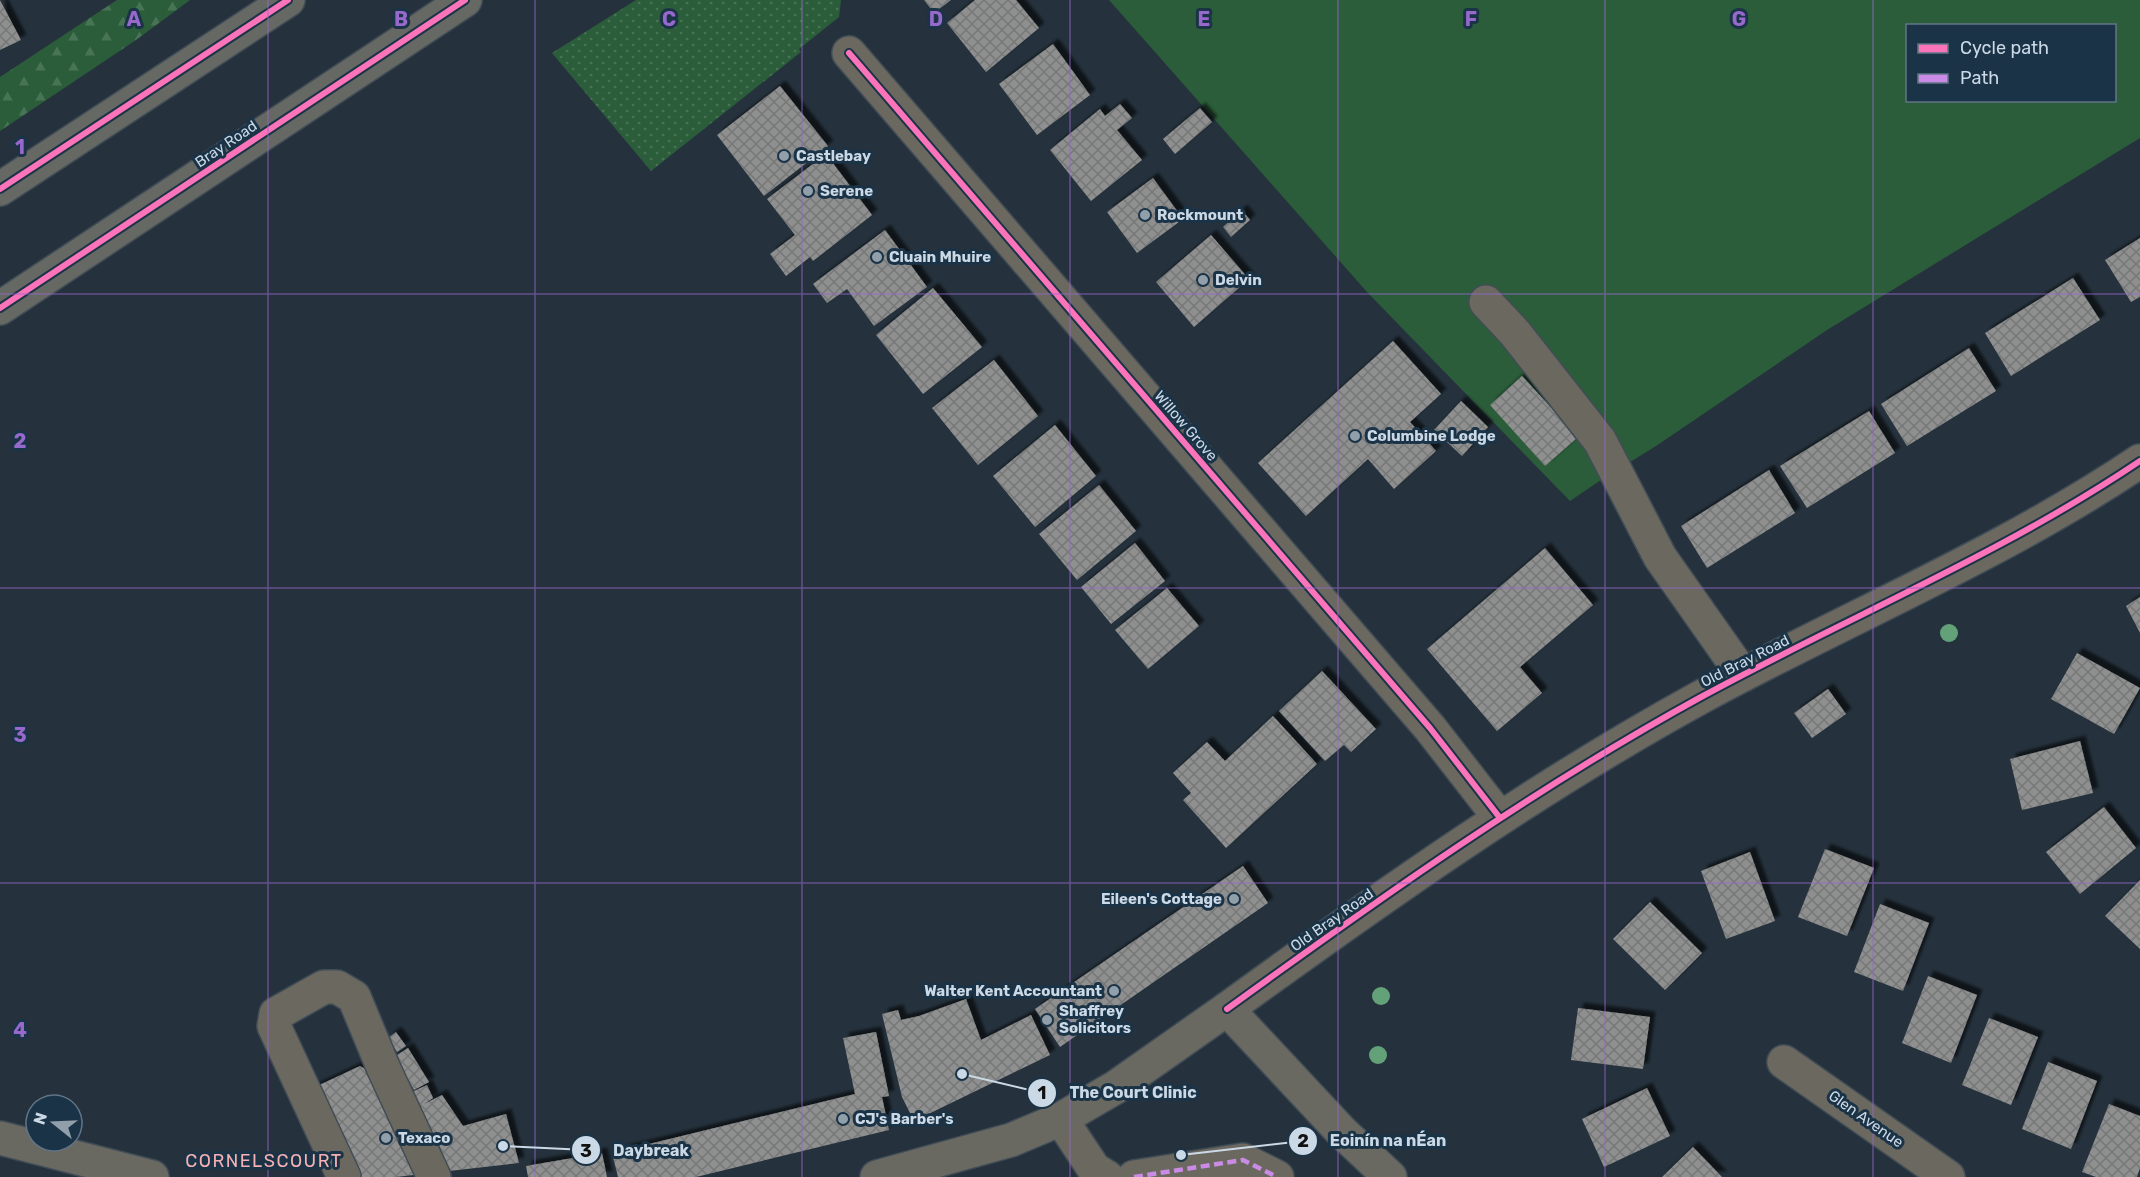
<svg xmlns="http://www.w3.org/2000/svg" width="2140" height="1177" font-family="Rubik,sans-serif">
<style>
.grass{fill:url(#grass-dots)}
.forest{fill:url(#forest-firs)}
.garden{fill:#2b5d3a;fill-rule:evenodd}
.building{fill:url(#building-cross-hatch);filter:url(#shadow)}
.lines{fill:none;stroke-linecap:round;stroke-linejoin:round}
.minor-casing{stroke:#414d56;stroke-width:36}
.major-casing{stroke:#414d56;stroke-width:36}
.highway-casing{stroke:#414d56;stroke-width:36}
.minor{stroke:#6b6860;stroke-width:33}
.major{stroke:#696962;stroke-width:33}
.highway{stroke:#666863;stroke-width:33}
.quiet{stroke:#ca8be6;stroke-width:4.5;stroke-dasharray:9 4.5;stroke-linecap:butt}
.cycleway-casing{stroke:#1b3347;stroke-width:10}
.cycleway{stroke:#fb73b8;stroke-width:6}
.tree{fill:#63a279}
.grid{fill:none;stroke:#9769cd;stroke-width:1.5;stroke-opacity:0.55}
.poi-dot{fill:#919fab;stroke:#1b3347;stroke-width:2}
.labels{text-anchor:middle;stroke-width:6;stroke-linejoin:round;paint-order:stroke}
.street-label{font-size:15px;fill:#cbd9e6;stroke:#1b3347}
.poi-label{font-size:15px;font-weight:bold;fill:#cbd9e6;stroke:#1b3347;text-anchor:start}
.quarter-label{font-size:18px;letter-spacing:1.5px;fill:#f5b0b3;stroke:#1b3347}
.grid-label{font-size:20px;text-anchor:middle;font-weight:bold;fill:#9769cd;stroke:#1b3347;stroke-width:6;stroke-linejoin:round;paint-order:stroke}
.leader{fill:none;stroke:#cbd9e6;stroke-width:2}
.callout-dot{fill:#cbd9e6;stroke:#1b3347;stroke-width:2}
.mark-label{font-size:18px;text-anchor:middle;font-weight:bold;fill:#111}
.callout-label{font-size:16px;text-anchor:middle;font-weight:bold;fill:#cbd9e6;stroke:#1b3347;stroke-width:6;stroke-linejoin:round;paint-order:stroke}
</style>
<defs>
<pattern id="grass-dots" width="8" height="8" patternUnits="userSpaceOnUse" patternTransform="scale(1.5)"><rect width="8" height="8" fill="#2b5d3a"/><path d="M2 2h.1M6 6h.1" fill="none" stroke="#487456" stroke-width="1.8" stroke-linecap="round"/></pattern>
<pattern id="forest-firs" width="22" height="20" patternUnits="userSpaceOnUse" patternTransform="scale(1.5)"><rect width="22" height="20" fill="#2b5d3a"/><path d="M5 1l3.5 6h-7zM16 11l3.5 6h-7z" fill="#487456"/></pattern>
<pattern id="building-cross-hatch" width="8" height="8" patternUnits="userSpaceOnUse" patternTransform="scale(1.5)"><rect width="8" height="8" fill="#8e8f8e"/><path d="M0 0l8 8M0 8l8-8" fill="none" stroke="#767878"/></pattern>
<filter id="shadow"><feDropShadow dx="5.5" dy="-5.5" stdDeviation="1.5" flood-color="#0009"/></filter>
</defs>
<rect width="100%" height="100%" fill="#25323d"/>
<path class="grass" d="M 636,0 L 841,0 L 839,17 L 799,49 L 801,52 L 651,171 L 552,53 Z"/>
<path class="forest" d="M 117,0 L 190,0 L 136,40 L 0,131 L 0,77 Z"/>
<path class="garden" d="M 1109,0 L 2140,0 L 2140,138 L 1827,330 L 1656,446 L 1598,482 L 1570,501 L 1367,292 ZM 1908,26 L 2114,26 L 2114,100 L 1908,100 Z"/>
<path class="building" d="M 0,0 L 21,40 L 0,50 Z
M 924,0 L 951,0 L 934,13 Z
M 975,0 L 1016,0 L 1039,28 L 986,72 L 947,23 Z
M 1053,44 L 1090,95 L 1037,135 L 999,84 Z
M 780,86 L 828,146 L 764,196 L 717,135 Z
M 1120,104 L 1132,118 L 1117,130 L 1142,160 L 1091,201 L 1050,150 L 1100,109 L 1105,116 Z
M 1200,108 L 1212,122 L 1175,154 L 1163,139 Z
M 826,154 L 872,215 L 813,261 L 810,257 L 786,276 L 770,254 L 795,235 L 767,199 Z
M 1153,178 L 1183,219 L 1137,253 L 1107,212 Z
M 1242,210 L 1250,220 L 1231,237 L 1223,227 Z
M 885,230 L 927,287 L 874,326 L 847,289 L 827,303 L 813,284 Z
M 1211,235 L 1249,279 L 1194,327 L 1156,282 Z
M 2140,238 L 2140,297 L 2131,302 L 2105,260 Z
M 2073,278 L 2100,320 L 2011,376 L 1985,333 Z
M 933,288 L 982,347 L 923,394 L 876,335 Z
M 1393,341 L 1441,394 L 1410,422 L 1436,451 L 1394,489 L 1368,459 L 1306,516 L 1258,463 Z
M 1969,348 L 1996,391 L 1907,446 L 1881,404 Z
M 994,360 L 1038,416 L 978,465 L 932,408 Z
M 1522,376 L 1578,437 L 1545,466 L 1490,405 Z
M 1461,401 L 1488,427 L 1462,456 L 1434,430 Z
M 1869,411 L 1895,453 L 1807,508 L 1780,466 Z
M 1055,425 L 1096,476 L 1035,527 L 993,476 Z
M 1769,470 L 1795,513 L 1707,568 L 1681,526 Z
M 1099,485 L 1136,531 L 1077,580 L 1039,534 Z
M 1135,543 L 1165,581 L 1111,624 L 1081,587 Z
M 1545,548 L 1593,605 L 1520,667 L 1542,693 L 1497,731 L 1427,649 Z
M 1167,588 L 1199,626 L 1148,669 L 1115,630 Z
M 2140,597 L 2140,633 L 2126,606 Z
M 2077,653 L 2140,688 L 2114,734 L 2051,699 Z
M 1322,671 L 1376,729 L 1351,752 L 1344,745 L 1325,761 L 1279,711 Z
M 1828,689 L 1846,714 L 1812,738 L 1794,713 Z
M 1273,716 L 1317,764 L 1226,848 L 1183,800 L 1191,793 L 1173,773 L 1207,742 L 1225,761 Z
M 2080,741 L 2093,793 L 2022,810 L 2010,759 Z
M 2104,807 L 2136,848 L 2080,894 L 2046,852 Z
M 1825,849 L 1874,868 L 1847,936 L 1798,917 Z
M 1750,852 L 1775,921 L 1726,939 L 1701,871 Z
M 1243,866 L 1268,903 L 1060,1047 L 1035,1009 Z
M 2140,880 L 2140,949 L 2105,916 Z
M 1650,902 L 1702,953 L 1665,990 L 1613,939 Z
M 1880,904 L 1929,923 L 1903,991 L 1854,972 Z
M 1928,976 L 1977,995 L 1951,1063 L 1902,1043 Z
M 966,999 L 981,1040 L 1031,1015 L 1050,1055 L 914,1121 L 902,1097 L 882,1014 L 898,1010 L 901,1020 L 919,1016 Z
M 1578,1008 L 1650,1017 L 1643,1069 L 1571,1060 Z
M 1989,1018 L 2038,1037 L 2011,1105 L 1962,1085 Z
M 396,1032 L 406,1046 L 397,1052 L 388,1038 Z
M 876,1032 L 889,1096 L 882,1097 L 889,1130 L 696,1177 L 618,1177 L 612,1153 L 855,1094 L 843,1038 Z
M 408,1048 L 429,1082 L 414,1090 L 394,1057 Z
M 2048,1062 L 2097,1081 L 2071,1149 L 2022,1129 Z
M 360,1066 L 416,1099 L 412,1092 L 427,1085 L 433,1098 L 424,1104 L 442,1095 L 463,1126 L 506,1114 L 519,1163 L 396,1177 L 350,1177 L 313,1088 Z
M 1647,1088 L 1670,1136 L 1604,1167 L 1582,1119 Z
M 2109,1104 L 2140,1116 L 2140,1168 L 2137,1177 L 2096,1177 L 2082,1172 Z
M 1693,1147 L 1722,1177 L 1662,1177 Z
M 602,1153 L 607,1177 L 528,1177 L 526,1166 Z"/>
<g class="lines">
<defs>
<path id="minor" d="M 849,53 L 1430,728 L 1500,818
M 1486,302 L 1515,333 L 1600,441 L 1660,557 L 1743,675
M 1227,1009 C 1380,898 1535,788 1701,697 C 1846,618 2002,554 2140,461
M 1784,1062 L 1948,1177
M 1061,1119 L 1094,1169 L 1107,1177
M 344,1177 L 274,1026 L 276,1014 L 324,987 L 337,987 L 354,997 L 383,1067 L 434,1177
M 1134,1177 L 1243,1160 L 1277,1177"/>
<path id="major" d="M 0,1138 L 152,1177
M 877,1177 L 1011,1140 L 1061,1119 L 1116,1087 L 1227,1009 L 1341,1131 L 1390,1177"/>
<path id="highway" d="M 0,189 L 288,0
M 0,308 L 465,0"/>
</defs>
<use href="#minor" class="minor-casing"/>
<use href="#major" class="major-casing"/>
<use href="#highway" class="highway-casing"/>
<use href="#minor" class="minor"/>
<use href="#major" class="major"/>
<use href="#highway" class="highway"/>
<path class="quiet" d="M 1134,1177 L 1243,1160 L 1277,1177"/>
<defs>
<path id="cycleway" d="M 849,53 L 1430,728 L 1500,818
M 0,189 L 288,0
M 0,308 L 465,0
M 1227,1009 C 1380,898 1535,788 1701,697 C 1846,618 2002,554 2140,461"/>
</defs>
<use href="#cycleway" class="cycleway-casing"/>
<use href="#cycleway" class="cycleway"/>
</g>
<g class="tree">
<circle cx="1949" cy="633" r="9"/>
<circle cx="1381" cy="996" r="9"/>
<circle cx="1378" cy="1055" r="9"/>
</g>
<path class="grid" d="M 268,0 L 268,1177M 535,0 L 535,1177M 802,0 L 802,1177M 1070,0 L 1070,1177M 1338,0 L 1338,1177M 1605,0 L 1605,1177M 1873,0 L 1873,1177M 0,294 L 2140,294M 0,588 L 2140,588M 0,883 L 2140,883"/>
<g class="poi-dot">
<circle cx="784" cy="156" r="6"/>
<circle cx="808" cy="191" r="6"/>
<circle cx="1145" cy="215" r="6"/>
<circle cx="877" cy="257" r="6"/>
<circle cx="1203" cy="280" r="6"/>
<circle cx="1355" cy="436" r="6"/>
<circle cx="1234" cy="899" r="6"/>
<circle cx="1114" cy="991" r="6"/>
<circle cx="1047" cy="1020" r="6"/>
<circle cx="843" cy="1119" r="6"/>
<circle cx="386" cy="1138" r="6"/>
</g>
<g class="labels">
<g class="street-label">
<text transform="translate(226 144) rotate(-34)" y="5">Bray Road</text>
<text transform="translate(1186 426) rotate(49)" y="5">Willow Grove</text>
<text transform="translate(1745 661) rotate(-27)" y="5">Old Bray Road</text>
<text transform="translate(1332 920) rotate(-35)" y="5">Old Bray Road</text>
<text transform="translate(1866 1119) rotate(35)" y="5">Glen Avenue</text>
</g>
<g class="poi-label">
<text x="796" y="161">Castlebay</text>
<text x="820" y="196">Serene</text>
<text x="1157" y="220">Rockmount</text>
<text x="889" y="262">Cluain Mhuire</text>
<text x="1215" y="285">Delvin</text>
<text x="1367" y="441">Columbine Lodge</text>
<text x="1222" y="904" text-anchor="end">Eileen's Cottage</text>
<text x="1102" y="996" text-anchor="end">Walter Kent Accountant</text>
<text x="1059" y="1016">Shaffrey<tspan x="1059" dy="17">Solicitors</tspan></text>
<text x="855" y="1124">CJ's Barber's</text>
<text x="398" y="1143">Texaco</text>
</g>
<g class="quarter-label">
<text x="264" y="1167">CORNELSCOURT</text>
</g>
</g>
<g class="grid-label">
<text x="134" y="26">A</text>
<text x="401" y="26">B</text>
<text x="669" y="26">C</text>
<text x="936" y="26">D</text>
<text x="1204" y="26">E</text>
<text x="1471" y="26">F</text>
<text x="1739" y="26">G</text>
<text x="20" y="154">1</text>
<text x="20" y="448">2</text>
<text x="20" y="742">3</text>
<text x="20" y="1037">4</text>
</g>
<path class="leader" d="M962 1074L1042 1093M1181 1155L1303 1141M503 1146L586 1150"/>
<g class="callout-dot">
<circle cx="962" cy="1074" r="6"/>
<circle cx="1181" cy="1155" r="6"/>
<circle cx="503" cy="1146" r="6"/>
<circle cx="1042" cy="1093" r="15"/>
<circle cx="1303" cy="1141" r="15"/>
<circle cx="586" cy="1150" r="15"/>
</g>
<g class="mark-label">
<text x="1042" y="1099">1</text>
<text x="1303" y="1147">2</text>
<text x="586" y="1157">3</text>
</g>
<g class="callout-label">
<text x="1133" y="1098">The Court Clinic</text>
<text x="1388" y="1146">Eoinín na nÉan</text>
<text x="651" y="1156">Daybreak</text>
</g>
<rect x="1906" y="24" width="210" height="78" fill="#1b3347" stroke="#617587" stroke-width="1.5"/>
<rect x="1918" y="44" width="30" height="9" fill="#fb73b8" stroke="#617587" stroke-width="1.5"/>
<text x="1960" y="54" font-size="18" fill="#cbd9e6">Cycle path</text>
<rect x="1918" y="74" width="30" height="9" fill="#ca8be6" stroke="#617587" stroke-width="1.5"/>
<text x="1960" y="84" font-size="18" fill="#cbd9e6">Path</text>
<g transform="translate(54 1123) rotate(288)"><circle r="28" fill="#1b3347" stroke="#617587" stroke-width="1.5"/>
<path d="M0-4.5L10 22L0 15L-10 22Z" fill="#919fab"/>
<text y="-9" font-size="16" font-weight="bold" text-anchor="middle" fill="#cbd9e6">N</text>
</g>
</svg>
